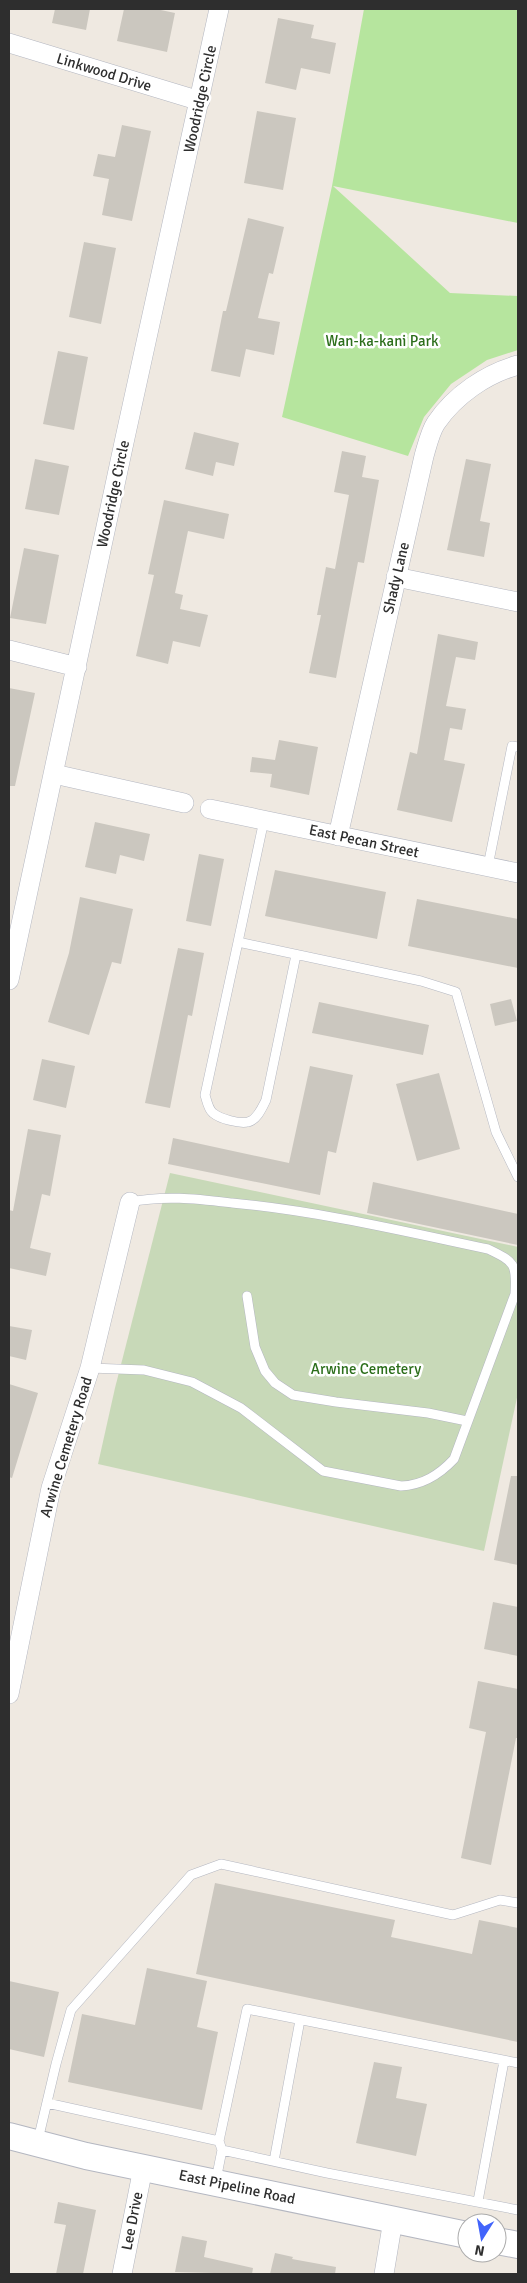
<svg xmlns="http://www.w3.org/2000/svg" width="527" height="2283" font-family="Signika,sans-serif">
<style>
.green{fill:#b6e59e}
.cemetery{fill:#c8d9b8}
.building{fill:#cbc7bf}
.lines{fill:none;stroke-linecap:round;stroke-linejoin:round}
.service-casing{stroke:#b4b7c1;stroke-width:10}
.minor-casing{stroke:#b4b7c1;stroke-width:20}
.secondary-casing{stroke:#b4b7c1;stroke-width:28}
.service{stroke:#fff;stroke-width:9}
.minor{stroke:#fff;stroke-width:19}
.secondary{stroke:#fff;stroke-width:26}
.labels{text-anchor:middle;stroke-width:5;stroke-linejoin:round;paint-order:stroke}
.street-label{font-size:15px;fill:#2e2e2e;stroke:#fff}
.park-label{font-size:15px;fill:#2c6e1b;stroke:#fff}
</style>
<rect width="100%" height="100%" fill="#efe9e1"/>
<path class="green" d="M 364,9 L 518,9 L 518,223 L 333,186 L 450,293 L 518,296 L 518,350 L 487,360 L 451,384 L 424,417 L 408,456 L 282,417 L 332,186 Z"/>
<path class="cemetery" d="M 170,1173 L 518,1247 L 518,1393 L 484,1551 L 98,1464 L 115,1388 Z"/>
<path class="building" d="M 55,9 L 90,9 L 86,30 L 52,23 Z
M 124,9 L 156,9 L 175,13 L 167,52 L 117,41 Z
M 278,18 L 314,25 L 311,38 L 336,43 L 330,74 L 301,68 L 296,90 L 265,83 Z
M 257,111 L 296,118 L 283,190 L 244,183 Z
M 122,125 L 151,131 L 132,221 L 102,215 L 109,179 L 93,176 L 98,154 L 115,157 Z
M 248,218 L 284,227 L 273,274 L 269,273 L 258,318 L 280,322 L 274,355 L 246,349 L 240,377 L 211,371 L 223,311 L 226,311 Z
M 84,242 L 116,248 L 101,324 L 69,317 Z
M 58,351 L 88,357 L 74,430 L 43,424 Z
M 194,432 L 239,443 L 234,466 L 216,462 L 213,476 L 185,469 Z
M 342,451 L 366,456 L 362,477 L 379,480 L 364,563 L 358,562 L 336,678 L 309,673 L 321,615 L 317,615 L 326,567 L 335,569 L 349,495 L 334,492 Z
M 35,459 L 69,466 L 59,515 L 25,509 Z
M 466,459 L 491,464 L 480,521 L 490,523 L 484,557 L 447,550 Z
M 164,500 L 229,514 L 224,539 L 188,531 L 175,593 L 183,595 L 180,609 L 208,615 L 200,647 L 173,641 L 168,664 L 136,656 L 154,575 L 148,574 Z
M 24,548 L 59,555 L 46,624 L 10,618 Z
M 438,634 L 478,642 L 475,660 L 456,657 L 446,706 L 466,709 L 462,730 L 450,728 L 444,760 L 465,764 L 452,822 L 397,810 L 410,752 L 417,754 Z
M 9,688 L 35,693 L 15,786 L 9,786 Z
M 279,740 L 318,747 L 309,795 L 270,787 L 272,774 L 250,772 L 252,757 L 275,760 Z
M 95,822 L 150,834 L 144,861 L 120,855 L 116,874 L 85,867 Z
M 199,854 L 224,859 L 211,926 L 186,921 Z
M 275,870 L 386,892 L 377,939 L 265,916 Z
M 80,897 L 133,909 L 121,964 L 112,962 L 89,1035 L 48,1022 L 69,953 Z
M 417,899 L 518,919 L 518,968 L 408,946 Z
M 178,948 L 204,953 L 192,1016 L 188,1015 L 170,1108 L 145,1103 Z
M 511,999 L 517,1021 L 495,1026 L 490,1004 Z
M 319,1002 L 429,1025 L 423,1055 L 312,1033 Z
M 42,1059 L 75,1066 L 66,1108 L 33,1100 Z
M 310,1066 L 353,1075 L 336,1153 L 328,1151 L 320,1195 L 168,1164 L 173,1138 L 289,1163 Z
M 439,1073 L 460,1149 L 417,1161 L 396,1084 Z
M 28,1129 L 61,1135 L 50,1196 L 42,1194 L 30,1248 L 51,1253 L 46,1276 L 9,1268 L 9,1210 L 13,1211 Z
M 373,1182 L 518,1214 L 518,1245 L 367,1213 Z
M 9,1326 L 32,1330 L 26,1360 L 9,1356 Z
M 9,1384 L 38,1393 L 12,1478 L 9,1477 Z
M 511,1476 L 518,1476 L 518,1565 L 494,1560 Z
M 493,1602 L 518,1607 L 518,1656 L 484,1649 Z
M 478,1681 L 518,1689 L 518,1738 L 516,1738 L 491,1865 L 461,1858 L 486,1732 L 469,1728 Z
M 215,1883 L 395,1920 L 391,1937 L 472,1954 L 479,1920 L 518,1928 L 518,2042 L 196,1974 Z
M 147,1968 L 207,1981 L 197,2027 L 218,2032 L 202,2110 L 68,2082 L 82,2014 L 135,2025 Z
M 9,1981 L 59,1992 L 44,2057 L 9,2049 Z
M 374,2062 L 402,2067 L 396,2098 L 427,2104 L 416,2156 L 356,2143 Z
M 58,2202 L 96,2210 L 83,2274 L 56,2274 L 66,2225 L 54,2223 Z
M 182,2236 L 207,2241 L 204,2257 L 253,2268 L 252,2274 L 175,2272 Z
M 275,2253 L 293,2257 L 292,2259 L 336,2267 L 335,2274 L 270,2274 Z"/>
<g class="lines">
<defs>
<path id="service" d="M 264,820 L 238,942 L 421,981 L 456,992 L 496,1132 L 518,1177
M 488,866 L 512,746 L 518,747
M 238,942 L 205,1095 C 207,1101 208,1109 213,1113 C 220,1119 240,1124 248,1122 C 257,1120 262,1108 266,1100 L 296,955
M 247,1296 L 255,1347 L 265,1371 L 275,1383 L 293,1395 L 336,1402 L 428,1413 L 467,1421
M 90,1368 L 144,1370 L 192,1382 L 241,1408 L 323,1471 L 401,1486 C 423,1485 439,1475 454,1459 L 515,1294 C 517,1264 515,1262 488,1249 C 403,1231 318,1211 232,1203 C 197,1199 165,1195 130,1202
M 47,2103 L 219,2141 L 222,2150 L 216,2180
M 38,2140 L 56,2064 L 71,2010 L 191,1875 L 221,1864 L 453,1915 L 500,1900 L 518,1903
M 219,2141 L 247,2009 L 518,2063
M 222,2150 L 327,2173 L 518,2210
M 274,2161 L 300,2020
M 478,2201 L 504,2061"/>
<path id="minor" d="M 9,43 L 200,101
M 396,577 L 518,602
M 9,650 L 77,667
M 54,774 L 184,803
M 210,809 L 518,873
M 338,836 L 424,456 C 427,446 430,432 436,423 C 455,395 486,374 518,365
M 9,980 L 125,438 L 219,9
M 9,1694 L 51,1488 L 90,1368 L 130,1202
M 122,2274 L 143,2168
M 384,2274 L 393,2220"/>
<path id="secondary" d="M 9,2136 L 86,2156 L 467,2235
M 497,2241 L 518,2245"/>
</defs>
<use href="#service" class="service-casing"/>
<use href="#minor" class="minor-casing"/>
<use href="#secondary" class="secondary-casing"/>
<use href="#service" class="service"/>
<use href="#minor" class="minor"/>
<use href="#secondary" class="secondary"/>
</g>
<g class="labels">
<g class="street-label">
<text transform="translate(104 72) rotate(17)" y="5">Linkwood Drive</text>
<text transform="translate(200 99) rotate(-78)" y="5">Woodridge Circle</text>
<text transform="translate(113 494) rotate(-78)" y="5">Woodridge Circle</text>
<text transform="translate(396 578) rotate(-77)" y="5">Shady Lane</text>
<text transform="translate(364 841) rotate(12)" y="5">East Pecan Street</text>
<text transform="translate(66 1447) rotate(-73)" y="5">Arwine Cemetery Road</text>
<text transform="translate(237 2187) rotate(12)" y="5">East Pipeline Road</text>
<text transform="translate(132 2221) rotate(-79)" y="5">Lee Drive</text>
</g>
<g class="park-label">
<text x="382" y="346">Wan-ka-kani Park</text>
<text x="366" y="1374">Arwine Cemetery</text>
</g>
</g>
<rect width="527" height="2283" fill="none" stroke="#2e2e2e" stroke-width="20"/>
<g transform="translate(482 2238) rotate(191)"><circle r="24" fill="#ffffff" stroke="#ababab"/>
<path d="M0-4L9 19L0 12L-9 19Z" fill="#4264fb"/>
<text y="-8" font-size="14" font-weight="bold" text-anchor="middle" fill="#2e2e2e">N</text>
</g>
</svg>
